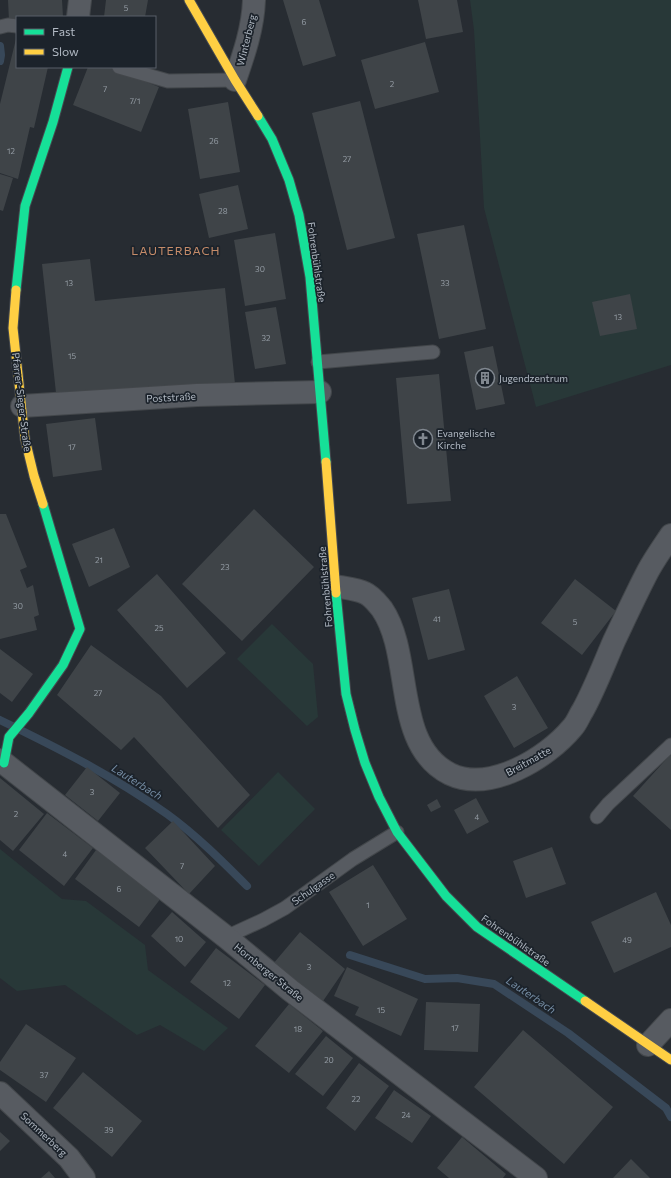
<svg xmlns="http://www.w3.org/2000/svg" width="671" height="1178" font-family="Commissioner,sans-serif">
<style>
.green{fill:#283838}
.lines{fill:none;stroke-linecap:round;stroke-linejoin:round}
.stream{stroke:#384859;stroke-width:8}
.building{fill:#3f4448}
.lane-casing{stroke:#43474b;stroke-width:15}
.street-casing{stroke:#43474b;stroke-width:24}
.fast-casing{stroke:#45494f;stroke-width:11}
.slow-casing{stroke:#45494f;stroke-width:11}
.lane{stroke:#575b61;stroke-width:13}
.street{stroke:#575b61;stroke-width:22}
.fast{stroke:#16e098;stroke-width:9}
.slow{stroke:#ffcf43;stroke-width:9}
.labels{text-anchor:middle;stroke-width:3.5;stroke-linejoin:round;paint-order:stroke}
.number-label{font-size:8px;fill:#949ca4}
.street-label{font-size:10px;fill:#b1b9c3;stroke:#1c232b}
.poi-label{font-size:10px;fill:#b1b9c3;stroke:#1c232b;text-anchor:start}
.water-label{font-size:11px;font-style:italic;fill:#758ca3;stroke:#1c232b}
.quarter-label{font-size:12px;letter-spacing:1px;fill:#c68c69;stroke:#1c232b}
</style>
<rect width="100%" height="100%" fill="#272c32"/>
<path class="green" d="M 470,0 L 671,0 L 671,365 L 536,407 L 484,208 L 474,30 Z
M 272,624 L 313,664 L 318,717 L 307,726 L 237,659 Z
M 278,772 L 315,809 L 259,866 L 221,830 Z
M 0,849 L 62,899 L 86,901 L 145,945 L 148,970 L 228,1028 L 204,1051 L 160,1025 L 137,1035 L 65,985 L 17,991 L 0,978 Z"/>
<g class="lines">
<path class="stream" d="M 0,46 L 1,55 L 0,61
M 0,720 C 58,748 115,777 167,814 C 196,835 222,861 247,886
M 350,955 L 425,979 L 457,978 L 494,984 L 568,1033 L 666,1108 L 671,1117"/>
</g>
<path class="building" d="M 8,0 L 62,0 L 63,17 L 17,17 L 17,21 L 9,21 Z
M 106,0 L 148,0 L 145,17 L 104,17 Z
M 283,0 L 319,0 L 336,56 L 303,66 Z
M 418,0 L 457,0 L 463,32 L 426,39 Z
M 16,39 L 17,67 L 48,67 L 34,128 L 30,127 L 18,179 L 0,173 L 0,104 Z
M 425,42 L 439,92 L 375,109 L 361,60 Z
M 88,67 L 109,67 L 159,87 L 141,132 L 73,105 Z
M 360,101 L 395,238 L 347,250 L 312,113 Z
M 228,102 L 240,172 L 200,179 L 188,109 Z
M 0,174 L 13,178 L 3,211 L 0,210 Z
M 238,185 L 248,229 L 209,238 L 199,194 Z
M 464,225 L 486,329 L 439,339 L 417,234 Z
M 275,233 L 286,299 L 245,306 L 234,240 Z
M 90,259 L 95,301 L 225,288 L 235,384 L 57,402 L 42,264 Z
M 630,294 L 637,329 L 600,336 L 592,302 Z
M 276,307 L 286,364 L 255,369 L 245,312 Z
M 493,346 L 505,404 L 476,410 L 464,352 Z
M 439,374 L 451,501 L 407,504 L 396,378 Z
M 95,418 L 102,470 L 53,477 L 46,424 Z
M 254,509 L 314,567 L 242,641 L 182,584 Z
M 0,514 L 6,514 L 27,567 L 20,570 L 27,588 L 33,585 L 39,615 L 34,617 L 37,630 L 0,639 Z
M 114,528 L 130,567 L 89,587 L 72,544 Z
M 157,574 L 226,653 L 187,688 L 117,610 Z
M 575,579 L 616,611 L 582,655 L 541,623 Z
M 449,589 L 465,650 L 428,660 L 412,598 Z
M 91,645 L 161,696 L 250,795 L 218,828 L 134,737 L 121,750 L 57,695 Z
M 0,649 L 33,674 L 12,702 L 0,693 Z
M 517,676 L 548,728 L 514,748 L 484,696 Z
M 670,755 L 671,756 L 671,830 L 633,796 Z
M 87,767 L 120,793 L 98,821 L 65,795 Z
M 0,778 L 44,814 L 13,851 L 0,840 Z
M 476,798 L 489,822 L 467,834 L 454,810 Z
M 437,799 L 441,807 L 431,812 L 427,805 Z
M 47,813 L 93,848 L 64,886 L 19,850 Z
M 173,821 L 215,866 L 189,894 L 145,848 Z
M 552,847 L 566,884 L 526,898 L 513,861 Z
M 96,850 L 161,898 L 139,927 L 75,879 Z
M 373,865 L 407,919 L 363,946 L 329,892 Z
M 656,892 L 671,925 L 671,947 L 614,973 L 591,922 Z
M 172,912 L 206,942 L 185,967 L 151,936 Z
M 300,932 L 345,969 L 321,1004 L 273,964 Z
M 216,948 L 265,985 L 239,1019 L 190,982 Z
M 347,967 L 418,999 L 401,1036 L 355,1015 L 359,1007 L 334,996 Z
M 426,1002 L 480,1004 L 478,1052 L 424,1050 Z
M 289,1004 L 323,1031 L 289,1073 L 255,1046 Z
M 26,1024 L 76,1058 L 46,1102 L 0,1070 L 0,1062 Z
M 523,1030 L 613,1107 L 564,1164 L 474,1087 Z
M 326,1036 L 353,1058 L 323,1096 L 295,1074 Z
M 359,1063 L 389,1086 L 355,1131 L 326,1108 Z
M 83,1072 L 142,1121 L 112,1157 L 53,1108 Z
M 394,1090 L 431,1116 L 412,1143 L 375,1118 Z
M 0,1132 L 10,1141 L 0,1151 Z
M 462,1137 L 506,1174 L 503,1178 L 449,1178 L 437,1168 Z
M 631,1159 L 650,1178 L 613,1178 Z
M 49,1171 L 55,1178 L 41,1178 Z"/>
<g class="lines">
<defs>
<path id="lane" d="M 0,27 L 8,25 L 17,26
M 119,67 L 168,81 L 235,80
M 318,362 L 433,352
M 597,817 L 608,804 L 671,745
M 226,937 L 263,920 L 285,908 L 353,859 L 397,832"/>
<path id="street" d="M 78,17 L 80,0
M 235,80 C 244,54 253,28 254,0
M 22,406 L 197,395 L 320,392
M 335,586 C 344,588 357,589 365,593 C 372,596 377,603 382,609 C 414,656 392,745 450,774 C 490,793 547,758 572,728 C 577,723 579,716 583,710 C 595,688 604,664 614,641 C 625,618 636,594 648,571 C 655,558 663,547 671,535
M 0,760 L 226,937 L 290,990 L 536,1178
M 648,1045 L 671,1020
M 0,1093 L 69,1158 L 84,1178"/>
<path id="fast" d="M 258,116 L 272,139 L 289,180 L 299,215 L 310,277 L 326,462
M 16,290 L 25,206 L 53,122 L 68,67
M 336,593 L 346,694 L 355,730 L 365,763 L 379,797 L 397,832 L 446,896 L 477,927 L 585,1001
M 4,763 L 9,737 L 29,713 L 63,665 L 80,629 L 43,504"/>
<path id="slow" d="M 189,0 L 235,80 L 258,116
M 16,290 L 13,328 L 25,439 L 34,476 L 43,504
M 326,462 L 336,593
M 585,1001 L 671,1060"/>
</defs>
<use href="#lane" class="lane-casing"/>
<use href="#street" class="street-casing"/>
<use href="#fast" class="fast-casing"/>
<use href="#slow" class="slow-casing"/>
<use href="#lane" class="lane"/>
<use href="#street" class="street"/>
<use href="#fast" class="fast"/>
<use href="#slow" class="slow"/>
</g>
<defs>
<symbol id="building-ring" viewBox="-11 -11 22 22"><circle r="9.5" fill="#1c232b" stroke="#818890" stroke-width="1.5"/><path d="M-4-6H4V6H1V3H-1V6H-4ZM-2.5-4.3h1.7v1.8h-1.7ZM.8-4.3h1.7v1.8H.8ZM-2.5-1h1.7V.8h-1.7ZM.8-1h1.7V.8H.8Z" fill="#818890"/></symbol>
<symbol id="church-ring" viewBox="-11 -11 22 22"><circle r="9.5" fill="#1c232b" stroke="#818890" stroke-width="1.5"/><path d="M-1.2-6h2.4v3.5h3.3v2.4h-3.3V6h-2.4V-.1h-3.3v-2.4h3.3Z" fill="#818890"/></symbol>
</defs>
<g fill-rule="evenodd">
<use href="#building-ring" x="474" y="367" width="22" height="22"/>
<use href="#church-ring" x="412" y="428" width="22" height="22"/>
</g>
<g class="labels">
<g class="number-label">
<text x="126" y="11">5</text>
<text x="304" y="25">6</text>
<text x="392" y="87">2</text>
<text x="105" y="92">7</text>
<text x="135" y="104">7/1</text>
<text x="214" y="144">26</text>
<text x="11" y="154">12</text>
<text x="347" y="162">27</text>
<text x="223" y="214">28</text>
<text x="260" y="272">30</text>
<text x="69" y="286">13</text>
<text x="445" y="286">33</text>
<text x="618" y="320">13</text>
<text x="266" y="341">32</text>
<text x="72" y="359">15</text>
<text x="72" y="450">17</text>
<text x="99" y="563">21</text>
<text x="225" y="570">23</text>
<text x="18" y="609">30</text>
<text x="437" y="622">41</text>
<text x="575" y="625">5</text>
<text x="159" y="631">25</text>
<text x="98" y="696">27</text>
<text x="514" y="710">3</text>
<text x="92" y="795">3</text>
<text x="16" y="817">2</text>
<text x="477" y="820">4</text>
<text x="65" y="857">4</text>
<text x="182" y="869">7</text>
<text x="119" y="892">6</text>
<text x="368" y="908">1</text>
<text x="179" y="942">10</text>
<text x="627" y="943">49</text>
<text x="309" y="970">3</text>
<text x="227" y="986">12</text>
<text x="381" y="1013">15</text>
<text x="455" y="1031">17</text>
<text x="298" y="1032">18</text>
<text x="329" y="1063">20</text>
<text x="44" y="1078">37</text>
<text x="356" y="1102">22</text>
<text x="406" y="1118">24</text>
<text x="109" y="1133">39</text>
</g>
<g class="street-label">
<text transform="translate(246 40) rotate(-76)" y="4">Winterberg</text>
<text transform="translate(317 262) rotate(82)" y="4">Fohrenbühlstraße</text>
<text transform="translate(171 397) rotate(-3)" y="4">Poststraße</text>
<text transform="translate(22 402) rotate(83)" y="4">Pfarrer-Sieger-Straße</text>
<text transform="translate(325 587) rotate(-95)" y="4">Fohrenbühlstraße</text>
<text transform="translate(528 761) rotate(-29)" y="4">Breitmatte</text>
<text transform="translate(313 888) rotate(-35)" y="4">Schulgasse</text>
<text transform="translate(516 940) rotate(35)" y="4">Fohrenbühlstraße</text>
<text transform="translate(269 972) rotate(39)" y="4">Hornberger Straße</text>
<text transform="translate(44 1134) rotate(43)" y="4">Sommerberg</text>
</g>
<g class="poi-label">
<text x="499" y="382">Jugendzentrum</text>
<text x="437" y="437">Evangelische<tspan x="437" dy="12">Kirche</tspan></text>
</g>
<g class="water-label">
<text transform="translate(137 782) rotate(32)" y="4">Lauterbach</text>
<text transform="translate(531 995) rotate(34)" y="4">Lauterbach</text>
</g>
<g class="quarter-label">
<text x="176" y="255">LAUTERBACH</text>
</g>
</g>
<rect x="16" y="16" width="140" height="52" fill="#1c232b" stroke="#585f68"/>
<rect x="24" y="29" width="20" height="6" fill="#16e098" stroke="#585f68"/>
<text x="52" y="36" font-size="12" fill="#b1b9c3">Fast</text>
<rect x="24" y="49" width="20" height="6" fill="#ffcf43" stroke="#585f68"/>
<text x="52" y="56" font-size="12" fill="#b1b9c3">Slow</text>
</svg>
